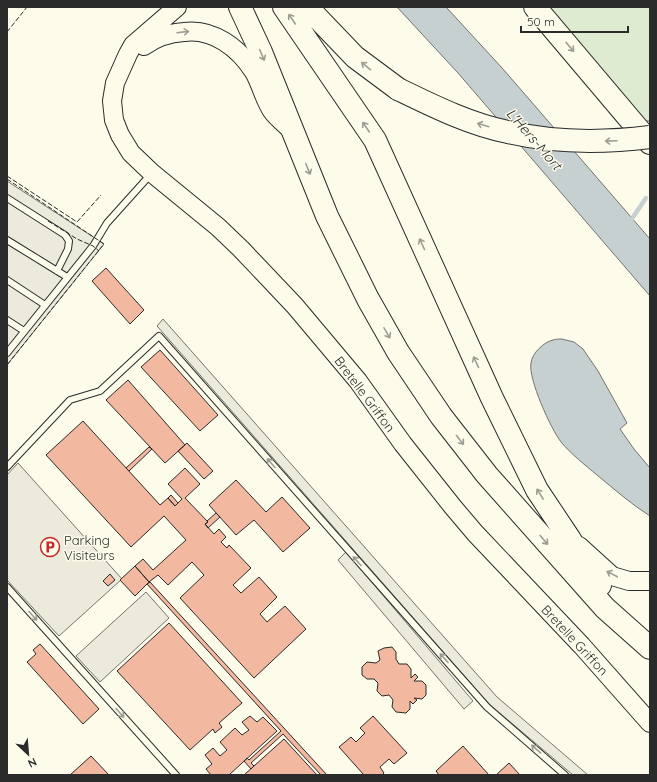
<svg xmlns="http://www.w3.org/2000/svg" width="657" height="782" font-family="Quicksand,sans-serif">
<style>
.green{fill:#deebd1;stroke:#74746e}
.parking{fill:#eceadb;stroke:#74746e}
.water{fill:#c7d0d0;stroke:#74746e}
.lines{fill:none;stroke-linecap:round;stroke-linejoin:round}
.stream{stroke:#c7d0d0;stroke-width:4.5}
.building{fill:#f2b8a0;stroke:#2b2b2b}
.lane-casing{stroke:#2b2b2b;stroke-width:8}
.secondary-casing{stroke:#2b2b2b;stroke-width:20}
.highway-casing{stroke:#2b2b2b;stroke-width:24}
.lane{stroke:#fdfbea;stroke-width:6}
.secondary{stroke:#fdfbea;stroke-width:18}
.highway{stroke:#fdfbea;stroke-width:22}
.highway-bridge-casing{stroke:#2b2b2b;stroke-width:24;stroke-linecap:butt}
.highway-bridge{stroke:#fdfbea;stroke-width:22}
.fence{stroke:#2b2b2b;stroke-width:1;stroke-dasharray:5 2;stroke-linecap:butt}
.oneway{stroke:#9e9d94}
.labels{text-anchor:middle;stroke-width:3;stroke-linejoin:round;paint-order:stroke}
.street-label{font-size:13px;fill:#2b2b2b;stroke:#fdfbea}
.poi-label{font-size:13px;fill:#2b2b2b;stroke:#fdfbea;text-anchor:start}
.water-label{font-size:14px;font-style:italic;fill:#2b2b2b;stroke:#fdfbea}
</style>
<rect width="100%" height="100%" fill="#fdfbea"/>
<path class="green" d="M 547,7 L 650,7 L 650,121 L 644,121 Z"/>
<path class="parking" d="M 7,181 L 104,244 L 7,365 Z
M 163,319 L 497,697 L 588,775 L 573,775 L 489,704 L 157,326 Z
M 18,463 L 122,579 L 59,636 L 7,580 L 7,475 Z
M 346,552 L 473,701 L 464,709 L 338,560 Z
M 146,592 L 169,618 L 100,682 L 76,656 Z"/>
<path class="water" d="M 397,7 L 446,7 L 503,69 L 650,239 L 650,296 L 458,73 Z
M 562,339 L 574,342 L 583,349 L 598,371 L 627,423 L 620,429 L 634,449 L 650,468 L 650,516 C 631,504 614,489 597,475 C 585,465 571,454 561,442 C 551,429 528,379 531,363 C 532,353 544,342 553,340 C 556,339 559,339 562,339 Z"/>
<g class="lines">
<path class="stream" d="M 629,223 L 646,198"/>
</g>
<path class="building" d="M 106,268 L 144,310 L 130,324 L 92,281 Z
M 160,350 L 218,415 L 200,431 L 141,367 Z
M 128,380 L 185,445 L 165,463 L 106,400 Z
M 83,421 L 160,505 L 168,498 L 175,506 L 182,499 L 168,484 L 185,468 L 200,484 L 185,498 L 208,522 L 205,524 L 214,534 L 219,529 L 226,537 L 221,542 L 227,548 L 229,545 L 251,568 L 233,585 L 241,593 L 259,577 L 277,597 L 260,614 L 267,622 L 285,606 L 306,629 L 254,678 L 180,598 L 204,575 L 192,562 L 168,585 L 158,575 L 149,582 L 135,566 L 143,559 L 153,570 L 186,540 L 164,516 L 131,547 L 46,455 Z
M 187,443 L 213,471 L 204,479 L 178,451 Z
M 149,447 L 152,449 L 129,471 L 126,468 Z
M 236,480 L 266,512 L 282,497 L 310,528 L 283,552 L 254,520 L 236,535 L 209,505 Z
M 171,495 L 178,503 L 175,506 L 168,498 Z
M 216,513 L 220,517 L 208,528 L 205,524 L 208,522 L 207,521 Z
M 135,566 L 149,582 L 135,596 L 120,580 Z
M 110,574 L 115,580 L 108,586 L 103,581 Z
M 150,582 L 327,775 L 321,775 L 283,734 L 251,763 L 254,766 L 251,769 L 244,761 L 247,758 L 249,760 L 281,731 L 147,584 Z
M 169,623 L 242,703 L 219,723 L 222,727 L 215,733 L 213,729 L 190,750 L 117,671 Z
M 40,644 L 99,709 L 83,724 L 27,662 L 36,654 L 33,650 Z
M 392,647 L 396,652 L 396,659 L 399,664 L 407,664 L 411,669 L 411,678 L 415,674 L 418,677 L 414,681 L 422,681 L 426,685 L 426,695 L 422,699 L 414,698 L 417,700 L 413,704 L 410,701 L 410,709 L 406,713 L 396,712 L 392,707 L 393,700 L 389,695 L 382,696 L 377,691 L 378,683 L 374,679 L 367,679 L 362,675 L 362,667 L 367,662 L 376,663 L 380,660 L 378,651 L 384,648 Z
M 250,716 L 257,722 L 263,717 L 277,731 L 229,775 L 211,775 L 206,769 L 212,764 L 205,755 L 213,748 L 220,756 L 227,750 L 220,742 L 235,728 L 242,735 L 249,730 L 242,722 Z
M 373,716 L 407,753 L 394,764 L 389,759 L 380,767 L 384,773 L 382,775 L 364,775 L 339,747 L 351,737 L 356,742 L 365,733 L 360,728 Z
M 284,739 L 317,775 L 244,775 Z
M 463,746 L 489,775 L 439,775 L 436,771 Z
M 91,756 L 109,775 L 70,775 Z
M 509,763 L 520,775 L 496,775 Z"/>
<g class="lines">
<defs>
<path id="lane" d="M 7,198 L 65,235 L 69,241 L 68,249 L 57,271
M 7,240 L 67,277
M 7,280 L 45,305
M 7,320 L 24,331
M 7,353 L 93,246 L 107,223 L 151,174
M 7,467 L 70,400 L 100,391 L 159,336 L 487,707 L 565,775
M 7,587 L 176,775"/>
<path id="secondary" d="M 177,7 L 133,45 L 128,54 L 115,83 L 112,101 L 114,120 L 120,135 L 131,153 L 152,173 L 218,227 L 241,249 L 295,306 L 358,381 L 403,444 L 453,507 L 475,533 L 582,646 L 650,723
M 144,46 C 156,37 169,33 184,32 C 213,28 239,48 254,72 C 261,84 264,99 272,111 C 277,118 285,124 291,130
M 579,546 L 612,576 L 629,581 L 650,581"/>
<path id="highway" d="M 240,7 L 261,52 L 327,216 L 368,299 L 398,352 L 441,416 L 487,475 L 605,608 L 650,648
M 284,7 L 375,140 L 492,398 L 537,490 L 569,538 L 590,573 L 600,585
M 307,7 L 355,57 L 398,89
M 535,7 L 650,143"/>
</defs>
<use href="#lane" class="lane-casing"/>
<use href="#secondary" class="secondary-casing"/>
<use href="#highway" class="highway-casing"/>
<use href="#lane" class="lane"/>
<use href="#secondary" class="secondary"/>
<use href="#highway" class="highway"/>
<defs>
<path id="highway-bridge" d="M 398,89 C 433,106 469,124 508,132 C 555,143 602,143 650,137"/>
</defs>
<use href="#highway-bridge" class="highway-bridge-casing"/>
<use href="#highway-bridge" class="highway-bridge"/>
<path class="fence" d="M 7,32 L 27,7
M 7,176 L 77,222 L 101,195
M 7,179 L 104,244 L 7,365
M 48,221 L 77,239 L 93,246 L 99,251"/>
</g>
<defs><path id="oneway-shaft" d="M-6 0H5M1.5-3L5.5 0L1.5 3" fill="none" stroke-width="1.6" stroke-linecap="round" stroke-linejoin="round"/></defs>
<g class="oneway">
<use href="#oneway-shaft" transform="translate(292 19) rotate(-124)"/>
<use href="#oneway-shaft" transform="translate(183 32) rotate(-7)"/>
<use href="#oneway-shaft" transform="translate(570 47) rotate(49)"/>
<use href="#oneway-shaft" transform="translate(262 55) rotate(67)"/>
<use href="#oneway-shaft" transform="translate(366 66) rotate(-141)"/>
<use href="#oneway-shaft" transform="translate(483 125) rotate(-163)"/>
<use href="#oneway-shaft" transform="translate(366 127) rotate(-124)"/>
<use href="#oneway-shaft" transform="translate(611 141) rotate(178)"/>
<use href="#oneway-shaft" transform="translate(308 169) rotate(68)"/>
<use href="#oneway-shaft" transform="translate(422 244) rotate(-114)"/>
<use href="#oneway-shaft" transform="translate(387 333) rotate(60)"/>
<use href="#oneway-shaft" transform="translate(476 362) rotate(-115)"/>
<use href="#oneway-shaft" transform="translate(460 440) rotate(52)"/>
<use href="#oneway-shaft" transform="translate(271 463) rotate(-132)"/>
<use href="#oneway-shaft" transform="translate(540 494) rotate(-122)"/>
<use href="#oneway-shaft" transform="translate(544 540) rotate(49)"/>
<use href="#oneway-shaft" transform="translate(357 561) rotate(-132)"/>
<use href="#oneway-shaft" transform="translate(612 574) rotate(-152)"/>
<use href="#oneway-shaft" transform="translate(33 616) rotate(48)"/>
<use href="#oneway-shaft" transform="translate(444 658) rotate(-132)"/>
<use href="#oneway-shaft" transform="translate(120 713) rotate(48)"/>
<use href="#oneway-shaft" transform="translate(536 749) rotate(-139)"/>
</g>
<defs>
<symbol id="parking-ring" viewBox="-11 -11 22 22"><circle r="9.5" fill="#fdfbea" stroke="#c62828" stroke-width="1.5"/><path d="M-3.5-5.5H1a3.5 3.5 0 0 1 0 7H-1V5.5H-3.5ZM-1-3.4V-.6H.8a1.4 1.4 0 0 0 0-2.8Z" fill="#c62828"/></symbol>
</defs>
<g fill-rule="evenodd">
<use href="#parking-ring" x="39" y="536" width="22" height="22"/>
</g>
<g class="labels">
<g class="street-label">
<text transform="translate(365 394) rotate(53)" y="5">Bretelle Griffon</text>
<text transform="translate(575 640) rotate(47)" y="5">Bretelle Griffon</text>
</g>
<g class="poi-label">
<text x="64" y="545">Parking<tspan x="64" dy="15">Visiteurs</tspan></text>
</g>
<g class="water-label">
<text transform="translate(534 139) rotate(49)" y="5">L'Hers-Mort</text>
</g>
</g>
<rect width="657" height="782" fill="none" stroke="#2b2b2b" stroke-width="16"/>
<g transform="translate(28 754) rotate(154)" stroke="#fdfbea" stroke-width="3" paint-order="stroke">
<path d="M0-3L7 15L0 10L-7 15Z" fill="#2b2b2b"/>
<text y="-6" font-size="11" font-weight="bold" text-anchor="middle" fill="#2b2b2b">N</text>
</g>
<path d="M521 26v6h107v-6" fill="none" stroke="#2b2b2b" stroke-width="2"/>
<text x="527" y="26" font-size="12" fill="#2b2b2b" stroke="#fdfbea" stroke-width="3" paint-order="stroke">50 m</text>
</svg>
